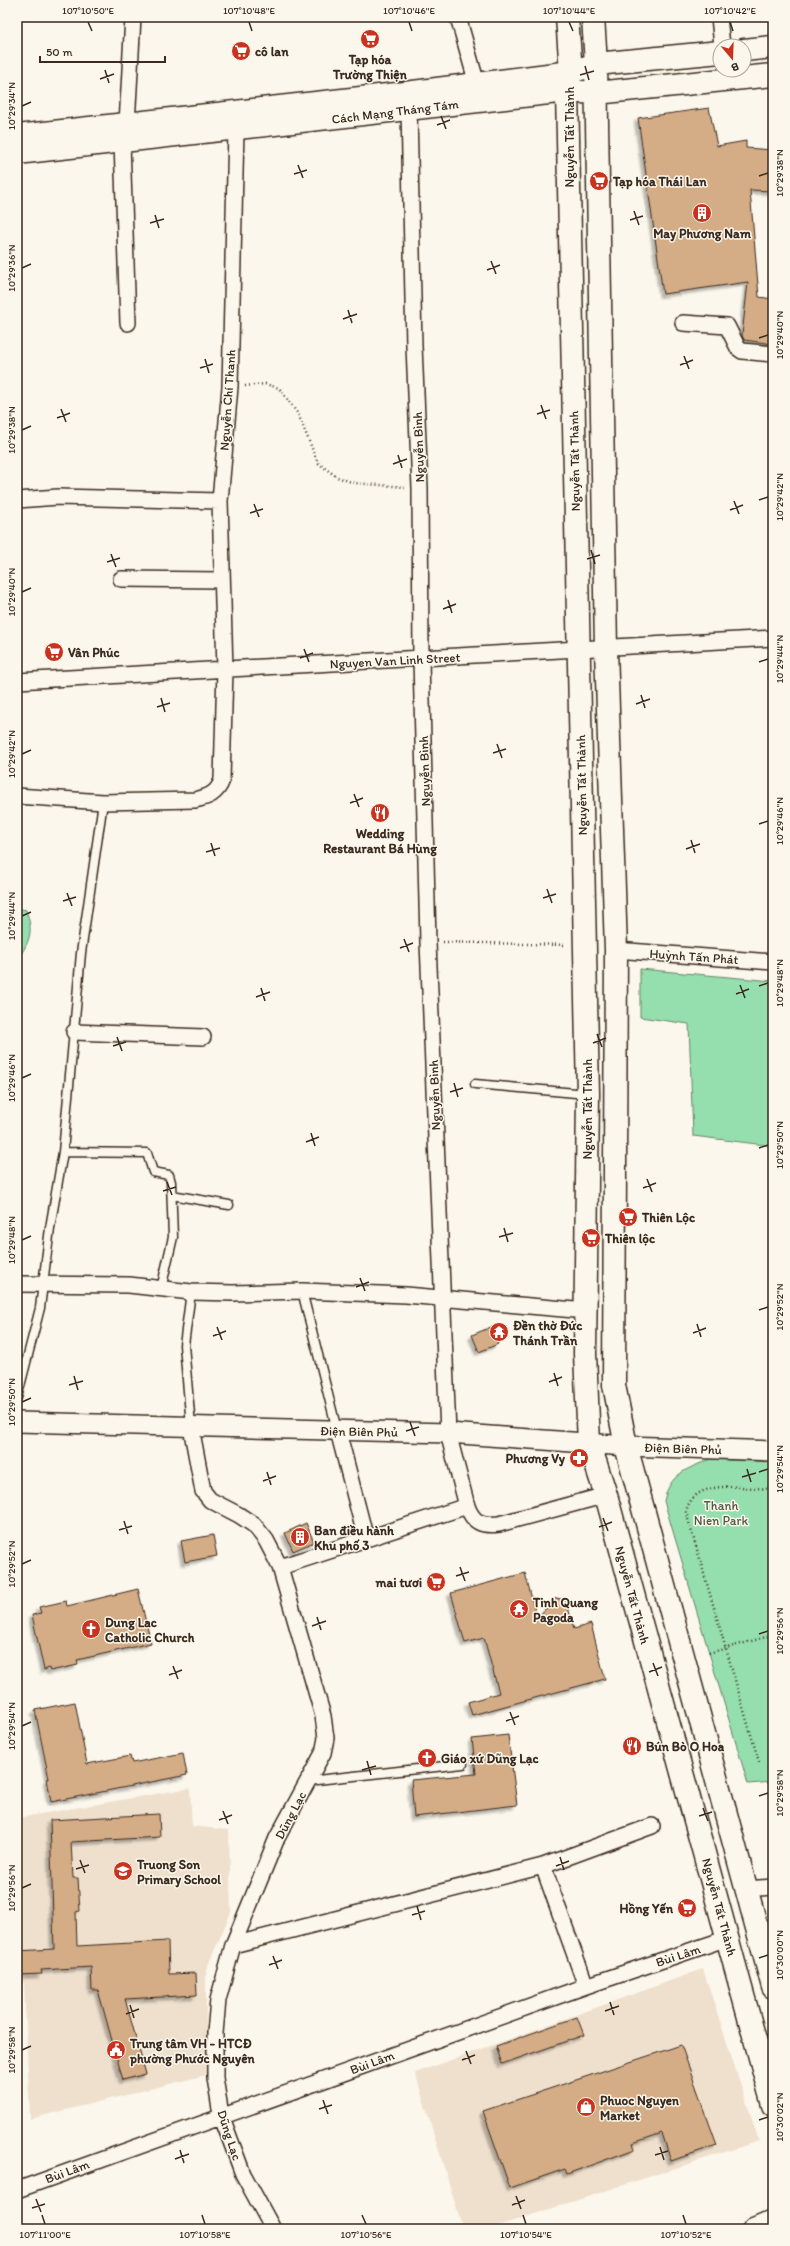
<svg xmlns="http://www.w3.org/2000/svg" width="790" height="2246" font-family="Itim,sans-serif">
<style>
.built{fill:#efe0cd}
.green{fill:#95dead;stroke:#688466}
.building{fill:#d4ac86;stroke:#3b2a1e;filter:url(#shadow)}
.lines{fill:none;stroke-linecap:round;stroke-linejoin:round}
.service-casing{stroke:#3b2a1e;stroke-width:11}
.minor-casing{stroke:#3b2a1e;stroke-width:18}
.tertiary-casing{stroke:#3b2a1e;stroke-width:22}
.primary-casing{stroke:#3b2a1e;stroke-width:25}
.path{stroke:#3b2a1e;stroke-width:2.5;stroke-dasharray:1 3;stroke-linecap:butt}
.service{stroke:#fbf7ec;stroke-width:8}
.minor{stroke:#fbf7ec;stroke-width:15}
.tertiary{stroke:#fbf7ec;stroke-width:19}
.primary{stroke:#fbf7ec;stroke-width:22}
.ticks{fill:none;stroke:#3b2a1e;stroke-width:1.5}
.labels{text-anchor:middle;stroke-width:3;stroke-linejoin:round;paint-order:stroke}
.poi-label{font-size:13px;font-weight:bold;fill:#3b2a1e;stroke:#fbf7ec;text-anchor:start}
.street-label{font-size:13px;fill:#3b2a1e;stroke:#fbf7ec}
.park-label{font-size:13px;fill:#525742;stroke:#fbf7ec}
.neatline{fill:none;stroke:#3b2a1e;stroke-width:1.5}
.ticks-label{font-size:10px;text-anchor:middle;fill:#3b2a1e}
</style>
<defs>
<filter id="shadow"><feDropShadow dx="-3.5" dy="3.5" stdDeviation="1" flood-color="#0004"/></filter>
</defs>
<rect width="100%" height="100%" fill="#fbf7ec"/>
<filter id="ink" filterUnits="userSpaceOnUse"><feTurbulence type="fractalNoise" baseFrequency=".025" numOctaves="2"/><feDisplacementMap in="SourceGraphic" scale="8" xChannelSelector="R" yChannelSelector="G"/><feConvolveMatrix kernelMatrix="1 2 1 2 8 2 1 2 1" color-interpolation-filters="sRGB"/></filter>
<g filter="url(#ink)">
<path class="built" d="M 190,1788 L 192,1826 L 229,1830 L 231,1912 L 206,1970 L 206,2075 L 30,2119 L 24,1983 L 17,1983 L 17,1818 Z
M 703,1969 L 759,2141 L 488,2229 L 463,2229 L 415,2073 Z"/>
<path class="green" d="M 17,908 L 26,910 C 34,933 30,940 17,961 Z
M 640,969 L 773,981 L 773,1146 L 693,1136 L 689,1024 L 640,1017 Z
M 711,1459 L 773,1462 L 773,1782 L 748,1784 L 664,1501 C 670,1473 687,1469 711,1459 Z"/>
<path class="building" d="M 709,108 L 717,146 L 746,141 L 746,148 L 773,150 L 773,191 L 750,190 L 759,297 L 773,299 L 773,344 L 744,340 L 742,335 L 748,282 L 663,294 L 638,118 Z
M 491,1327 L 498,1344 L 479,1352 L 472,1335 Z
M 306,1523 L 314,1542 L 293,1551 L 285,1533 Z
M 213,1535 L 217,1556 L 185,1562 L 181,1541 Z
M 525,1573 L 537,1618 L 556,1598 L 566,1600 L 574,1629 L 591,1624 L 605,1679 L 472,1715 L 468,1702 L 499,1693 L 484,1638 L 465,1643 L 451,1593 Z
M 138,1589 L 151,1643 L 77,1660 L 78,1665 L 50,1671 L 49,1668 L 44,1670 L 32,1615 L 41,1613 L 39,1607 L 66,1601 L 67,1606 Z
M 75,1702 L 87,1764 L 130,1756 L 132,1763 L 183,1753 L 187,1775 L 51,1802 L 47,1779 L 49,1779 L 35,1710 Z
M 508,1735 L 517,1805 L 414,1817 L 411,1780 L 476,1774 L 472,1739 Z
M 159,1814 L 160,1837 L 71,1842 L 73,1878 L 78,1878 L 80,1911 L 76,1912 L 77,1946 L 168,1941 L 169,1974 L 196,1973 L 197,1995 L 125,1999 L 146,2074 L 123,2080 L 98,1990 L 92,1990 L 91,1967 L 41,1970 L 42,1974 L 17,1975 L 17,1951 L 54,1949 L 50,1820 Z
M 577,2017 L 584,2035 L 502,2064 L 496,2046 Z
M 681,2045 L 717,2145 L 671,2161 L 662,2133 L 633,2143 L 635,2149 L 567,2174 L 565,2169 L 510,2188 L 483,2111 Z"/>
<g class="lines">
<defs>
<path id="service" d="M 475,1084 L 587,1094
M 63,1152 L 147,1153 L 153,1172 L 169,1175 L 171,1182 L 173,1237 L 161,1289
M 172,1195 L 229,1205
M 302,1291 L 337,1430
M 17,1398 L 40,1308 L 50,1228 L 63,1152 L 81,953 L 103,802
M 191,1426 L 184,1345 L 191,1292
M 308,1781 L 463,1764"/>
<path id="minor" d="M 458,17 L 477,84
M 719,17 L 722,46
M 409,109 L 414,346 L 420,488 L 421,659 L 428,942 L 448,1433 L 467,1506 C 473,1523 482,1526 499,1524 L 606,1495
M 127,124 L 133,17
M 122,142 L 128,323
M 683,323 L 727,326 L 738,348 L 742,351 L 773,354
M 17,500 L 58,497 L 220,501
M 121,579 L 222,580
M 17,681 L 773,638
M 17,796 L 103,802 L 195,800 C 208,797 217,794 222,780 L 225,669 L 220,501 L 230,387 L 236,130
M 616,950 L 773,962
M 74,1032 L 203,1037
M 17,1284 L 129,1285 L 191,1292 L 233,1293 L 302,1291 L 406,1295 L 586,1311
M 191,1427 L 203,1491 L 210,1500 L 239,1515 L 254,1525 L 266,1540 L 280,1567 L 323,1716 L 326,1738 L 323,1753 L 277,1838 L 233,1945 L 218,2000 L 215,2033 L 215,2078 L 221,2115 L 243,2174 L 273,2229
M 338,1431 L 366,1539
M 280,1567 L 467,1506
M 543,1866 L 586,1986
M 746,1889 L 773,1887
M 233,1945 L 543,1866 L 652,1826
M 17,2190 L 586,1986 L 728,1938"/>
<path id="tertiary" d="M 17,1422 L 448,1433 L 626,1446 L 773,1451
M 752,2229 L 773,2220"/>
<path id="primary" d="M 567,17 L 571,72 L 567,91 L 588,1094 L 585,1354 L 589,1443 L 606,1495 L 773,2105
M 593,17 L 596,64 L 606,649 L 616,950 L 614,1385 L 626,1446 L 773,1987
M 744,50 L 773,47
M 17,136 L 397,94 L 571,72 L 596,64 L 720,52
M 17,153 L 567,91 L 596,93 L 773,75"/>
</defs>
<use href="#service" class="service-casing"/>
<use href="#minor" class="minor-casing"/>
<use href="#tertiary" class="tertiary-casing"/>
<use href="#primary" class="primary-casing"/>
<path class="path" d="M 245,386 L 265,384 L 279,388 L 298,414 L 318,463 L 337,477 L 354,483 L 405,487
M 443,942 L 566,945
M 709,1653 L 773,1635
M 759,1762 L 686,1512 C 694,1476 745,1489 773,1489"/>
<use href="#service" class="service"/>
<use href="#minor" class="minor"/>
<use href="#tertiary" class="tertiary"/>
<use href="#primary" class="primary"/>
</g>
</g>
<path class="ticks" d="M 88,22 L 92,31M 249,22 L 252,31M 409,22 L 412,31M 569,22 L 573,31M 730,22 L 733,31M 585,66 L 589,80M 105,70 L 109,83M 580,75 L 594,71M 100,79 L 114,74M 22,106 L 31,102M 441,116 L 446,129M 437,125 L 450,120M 298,165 L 303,178M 294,174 L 307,170M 759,176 L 768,173M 634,211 L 639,225M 155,215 L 159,228M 630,220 L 643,216M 150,223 L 164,219M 491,261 L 496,274M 22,268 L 31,264M 487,270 L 500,265M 348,310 L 352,323M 343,319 L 357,314M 759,338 L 768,335M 684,356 L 689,369M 205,359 L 209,373M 680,365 L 693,360M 200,368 L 213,364M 541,405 L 546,419M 61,409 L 66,422M 537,414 L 550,410M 57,418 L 70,413M 22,430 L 31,426M 398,455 L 402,468M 393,464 L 407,459M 759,500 L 768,497M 734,501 L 739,514M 254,504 L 259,517M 730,510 L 743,505M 250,513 L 263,509M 591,550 L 595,564M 111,554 L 116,567M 587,559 L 600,555M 107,562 L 120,558M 22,592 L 31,588M 448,600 L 452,613M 443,609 L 456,604M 304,649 L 309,662M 300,658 L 313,653M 759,662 L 768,659M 641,695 L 645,708M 161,698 L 165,712M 636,704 L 650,699M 157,707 L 170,703M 497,744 L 502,758M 493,753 L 506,749M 22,754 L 31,750M 354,794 L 359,807M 350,803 L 363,798M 759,824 L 768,821M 691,840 L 695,853M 211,843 L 215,856M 686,849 L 700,844M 206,852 L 220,848M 547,889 L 552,903M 67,893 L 72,906M 543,898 L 556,894M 63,901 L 76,897M 22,916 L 31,912M 404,939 L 409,952M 400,948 L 413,943M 740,985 L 745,998M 759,986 L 768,983M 261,988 L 265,1001M 736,994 L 749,989M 256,997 L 270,992M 597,1034 L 602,1047M 117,1037 L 122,1051M 593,1043 L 606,1038M 113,1046 L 126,1042M 22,1078 L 31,1074M 454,1083 L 458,1097M 450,1092 L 463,1088M 311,1133 L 315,1146M 306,1142 L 319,1137M 759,1148 L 768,1145M 647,1179 L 652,1192M 167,1182 L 172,1195M 643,1188 L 656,1183M 163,1191 L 176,1187M 504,1228 L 508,1242M 499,1237 L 513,1233M 22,1240 L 31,1236M 360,1278 L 365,1291M 356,1287 L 369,1282M 759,1310 L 768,1307M 697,1324 L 701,1337M 217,1327 L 222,1340M 693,1333 L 706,1328M 213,1336 L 226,1331M 554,1373 L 558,1386M 74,1376 L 78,1390M 549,1382 L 562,1377M 69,1385 L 83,1381M 22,1402 L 31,1398M 410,1422 L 415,1436M 406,1431 L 419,1427M 747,1469 L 751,1482M 267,1472 L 271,1485M 759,1472 L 768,1469M 742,1477 L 756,1473M 263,1481 L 276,1476M 603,1518 L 608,1531M 124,1521 L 128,1534M 599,1527 L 612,1522M 119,1530 L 132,1526M 22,1564 L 31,1560M 460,1567 L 465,1581M 456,1576 L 469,1572M 317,1617 L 321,1630M 312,1626 L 326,1621M 759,1634 L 768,1631M 653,1663 L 658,1676M 173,1666 L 178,1679M 649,1672 L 662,1667M 169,1675 L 182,1670M 510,1712 L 515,1725M 506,1721 L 519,1716M 22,1726 L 31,1722M 367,1761 L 371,1775M 362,1770 L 376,1766M 759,1796 L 768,1793M 703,1808 L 708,1821M 223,1811 L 228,1824M 699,1816 L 712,1812M 219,1820 L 232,1815M 560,1857 L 564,1870M 80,1860 L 85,1873M 556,1866 L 569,1861M 76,1869 L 89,1865M 22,1888 L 31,1884M 417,1906 L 421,1920M 412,1915 L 425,1911M 273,1956 L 278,1969M 759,1958 L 768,1955M 269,1965 L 282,1960M 610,2002 L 614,2015M 130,2005 L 134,2018M 605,2011 L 619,2006M 126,2014 L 139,2009M 22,2050 L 31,2046M 466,2051 L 471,2064M 462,2060 L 475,2055M 323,2100 L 328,2114M 319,2109 L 332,2105M 759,2120 L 768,2117M 660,2147 L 664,2160M 180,2150 L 184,2163M 655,2155 L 668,2151M 175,2159 L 189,2154M 516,2196 L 521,2209M 36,2199 L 41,2212M 512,2205 L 525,2200M 32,2208 L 45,2204M 42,2215 L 45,2224M 202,2215 L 205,2224M 362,2215 L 366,2224M 523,2215 L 526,2224M 683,2215 L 686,2224"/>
<defs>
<symbol id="supermarket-disc" viewBox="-11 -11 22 22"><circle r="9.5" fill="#c8321e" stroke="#fbf7ec"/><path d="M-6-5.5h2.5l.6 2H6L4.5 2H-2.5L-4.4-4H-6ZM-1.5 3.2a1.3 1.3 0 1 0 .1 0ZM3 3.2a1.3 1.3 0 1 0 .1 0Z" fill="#fff"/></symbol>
<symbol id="building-disc" viewBox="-11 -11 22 22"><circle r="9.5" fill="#c8321e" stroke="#fbf7ec"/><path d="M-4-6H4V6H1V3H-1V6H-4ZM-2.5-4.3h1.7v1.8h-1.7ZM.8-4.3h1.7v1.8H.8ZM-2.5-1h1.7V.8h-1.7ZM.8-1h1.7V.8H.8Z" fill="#fff"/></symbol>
<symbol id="restaurant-disc" viewBox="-11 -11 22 22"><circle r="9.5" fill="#c8321e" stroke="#fbf7ec"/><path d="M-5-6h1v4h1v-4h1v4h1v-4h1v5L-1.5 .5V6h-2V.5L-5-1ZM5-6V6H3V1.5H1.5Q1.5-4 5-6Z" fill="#fff"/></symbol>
<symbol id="temple-disc" viewBox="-11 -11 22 22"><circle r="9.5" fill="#c8321e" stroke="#fbf7ec"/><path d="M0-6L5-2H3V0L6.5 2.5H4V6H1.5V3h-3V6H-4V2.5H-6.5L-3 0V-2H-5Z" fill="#fff"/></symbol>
<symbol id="pharmacy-disc" viewBox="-11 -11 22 22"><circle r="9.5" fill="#c8321e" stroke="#fbf7ec"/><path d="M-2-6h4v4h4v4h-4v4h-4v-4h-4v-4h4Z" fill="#fff"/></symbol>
<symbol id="church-disc" viewBox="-11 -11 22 22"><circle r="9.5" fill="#c8321e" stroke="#fbf7ec"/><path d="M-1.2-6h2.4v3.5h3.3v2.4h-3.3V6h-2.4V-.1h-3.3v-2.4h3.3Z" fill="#fff"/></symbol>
<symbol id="school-disc" viewBox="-11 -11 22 22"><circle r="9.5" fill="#c8321e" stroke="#fbf7ec"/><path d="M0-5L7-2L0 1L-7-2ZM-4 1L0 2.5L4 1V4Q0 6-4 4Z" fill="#fff"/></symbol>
<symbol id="civic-disc" viewBox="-11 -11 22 22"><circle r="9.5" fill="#c8321e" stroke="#fbf7ec"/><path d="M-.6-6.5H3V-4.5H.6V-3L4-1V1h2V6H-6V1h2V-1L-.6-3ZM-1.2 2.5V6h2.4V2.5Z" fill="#fff"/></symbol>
<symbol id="shop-disc" viewBox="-11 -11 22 22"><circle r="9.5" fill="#c8321e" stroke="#fbf7ec"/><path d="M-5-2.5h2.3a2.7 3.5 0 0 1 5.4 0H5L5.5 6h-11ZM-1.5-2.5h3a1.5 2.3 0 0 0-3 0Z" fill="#fff"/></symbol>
</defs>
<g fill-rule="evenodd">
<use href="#supermarket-disc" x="359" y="28" width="22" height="22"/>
<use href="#supermarket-disc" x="230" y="40" width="22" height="22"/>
<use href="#supermarket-disc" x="588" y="170" width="22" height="22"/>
<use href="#building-disc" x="691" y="202" width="22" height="22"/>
<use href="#supermarket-disc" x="43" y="641" width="22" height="22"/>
<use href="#restaurant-disc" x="369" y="802" width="22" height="22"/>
<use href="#supermarket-disc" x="617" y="1206" width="22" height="22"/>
<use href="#supermarket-disc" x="580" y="1227" width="22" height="22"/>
<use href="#temple-disc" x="488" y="1321" width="22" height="22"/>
<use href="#pharmacy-disc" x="568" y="1447" width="22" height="22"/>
<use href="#building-disc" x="289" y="1526" width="22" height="22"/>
<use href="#supermarket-disc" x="425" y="1571" width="22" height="22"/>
<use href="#temple-disc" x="508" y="1598" width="22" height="22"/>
<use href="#church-disc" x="80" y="1618" width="22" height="22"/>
<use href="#restaurant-disc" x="621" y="1735" width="22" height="22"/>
<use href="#church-disc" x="416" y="1747" width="22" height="22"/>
<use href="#school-disc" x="112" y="1860" width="22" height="22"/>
<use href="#supermarket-disc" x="676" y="1897" width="22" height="22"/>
<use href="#civic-disc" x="105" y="2039" width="22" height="22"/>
<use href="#shop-disc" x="575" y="2096" width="22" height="22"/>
</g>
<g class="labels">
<g class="poi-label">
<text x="255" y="56">cô lan</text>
<text x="370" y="64" text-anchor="middle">Tạp hóa<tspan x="370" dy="15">Trường Thiện</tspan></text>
<text x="613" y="186">Tạp hóa Thái Lan</text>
<text x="702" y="238" text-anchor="middle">May Phương Nam</text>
<text x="68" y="657">Vân Phúc</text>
<text x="380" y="838" text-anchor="middle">Wedding<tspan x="380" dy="15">Restaurant Bá Hùng</tspan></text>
<text x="642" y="1222">Thiên Lộc</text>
<text x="605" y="1243">Thiên lộc</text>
<text x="513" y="1330">Đền thờ Đức<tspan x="513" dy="15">Thánh Trần</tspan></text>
<text x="565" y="1463" text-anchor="end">Phương Vy</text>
<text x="314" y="1535">Ban điều hành<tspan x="314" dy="15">Khu phố 3</tspan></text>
<text x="422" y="1587" text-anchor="end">mai tươi</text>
<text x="533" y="1607">Tinh Quang<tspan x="533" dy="15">Pagoda</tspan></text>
<text x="105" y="1627">Dung Lac<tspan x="105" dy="15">Catholic Church</tspan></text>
<text x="646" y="1751">Bún Bò O Hoa</text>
<text x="441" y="1763">Giáo xứ Dũng Lạc</text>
<text x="137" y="1869">Truong Son<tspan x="137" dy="15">Primary School</tspan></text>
<text x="673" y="1913" text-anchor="end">Hồng Yến</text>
<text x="130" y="2048">Trung tâm VH - HTCĐ<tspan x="130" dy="15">phường Phước Nguyên</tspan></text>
<text x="600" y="2105">Phuoc Nguyen<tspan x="600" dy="15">Market</tspan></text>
</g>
<g class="street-label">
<text transform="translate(395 111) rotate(-7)" y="5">Cách Mạng Tháng Tám</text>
<text transform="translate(569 137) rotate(-90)" y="5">Nguyễn Tất Thành</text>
<text transform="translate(227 400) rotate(-86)" y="5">Nguyễn Chí Thanh</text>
<text transform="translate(418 447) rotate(-92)" y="5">Nguyễn Bình</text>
<text transform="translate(574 461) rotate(-91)" y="5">Nguyễn Tất Thành</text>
<text transform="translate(395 660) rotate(-3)" y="5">Nguyen Van Linh Street</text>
<text transform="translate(424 771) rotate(-92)" y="5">Nguyễn Bình</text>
<text transform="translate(581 785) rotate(-91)" y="5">Nguyễn Tất Thành</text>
<text transform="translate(694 956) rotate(4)" y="5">Huỳnh Tấn Phát</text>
<text transform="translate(434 1095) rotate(-92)" y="5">Nguyễn Bình</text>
<text transform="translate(587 1109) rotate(-90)" y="5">Nguyễn Tất Thành</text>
<text transform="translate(359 1431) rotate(1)" y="5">Điện Biên Phủ</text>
<text transform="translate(683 1448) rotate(2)" y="5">Điện Biên Phủ</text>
<text transform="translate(633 1595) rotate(75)" y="5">Nguyễn Tất Thành</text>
<text transform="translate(290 1815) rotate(-62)" y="5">Dũng Lạc</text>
<text transform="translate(720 1907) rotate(75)" y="5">Nguyễn Tất Thành</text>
<text transform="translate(678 1955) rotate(-18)" y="5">Bùi Lâm</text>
<text transform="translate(372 2062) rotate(-20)" y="5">Bùi Lâm</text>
<text transform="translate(230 2135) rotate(72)" y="5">Dũng Lạc</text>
<text transform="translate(67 2171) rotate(-20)" y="5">Bùi Lâm</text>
</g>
<g class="park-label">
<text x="721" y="1510">Thanh<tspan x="721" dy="15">Nien Park</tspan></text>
</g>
</g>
<rect width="790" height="2246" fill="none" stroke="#fbf7ec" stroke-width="44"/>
<g transform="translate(732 58) rotate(161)"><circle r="19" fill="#fbf7ec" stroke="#aea59a"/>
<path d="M0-3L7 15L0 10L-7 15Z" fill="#c8321e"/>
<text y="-6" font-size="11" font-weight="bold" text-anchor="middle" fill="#3b2a1e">B</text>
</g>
<path d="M40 56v6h125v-6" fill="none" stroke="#3b2a1e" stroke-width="2"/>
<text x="46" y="56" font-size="12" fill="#3b2a1e" stroke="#fbf7ec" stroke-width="3" paint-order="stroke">50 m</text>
<rect x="22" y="22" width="746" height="2202" class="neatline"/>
<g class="ticks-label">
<text x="88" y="14">107°10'50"E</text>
<text x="249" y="14">107°10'48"E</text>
<text x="409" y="14">107°10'46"E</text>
<text x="569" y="14">107°10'44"E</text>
<text x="730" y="14">107°10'42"E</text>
<text transform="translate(11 106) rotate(-90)" y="4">10°29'34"N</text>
<text transform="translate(779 173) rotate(-90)" y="4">10°29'38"N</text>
<text transform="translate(11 268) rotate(-90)" y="4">10°29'36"N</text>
<text transform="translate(779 335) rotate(-90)" y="4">10°29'40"N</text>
<text transform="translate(11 430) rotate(-90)" y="4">10°29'38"N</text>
<text transform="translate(779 497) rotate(-90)" y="4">10°29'42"N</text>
<text transform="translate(11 592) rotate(-90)" y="4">10°29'40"N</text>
<text transform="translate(779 659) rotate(-90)" y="4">10°29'44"N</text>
<text transform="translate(11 754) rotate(-90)" y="4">10°29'42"N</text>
<text transform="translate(779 821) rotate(-90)" y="4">10°29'46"N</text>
<text transform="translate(11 916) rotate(-90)" y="4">10°29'44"N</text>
<text transform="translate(779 983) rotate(-90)" y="4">10°29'48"N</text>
<text transform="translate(11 1078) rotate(-90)" y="4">10°29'46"N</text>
<text transform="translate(779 1145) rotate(-90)" y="4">10°29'50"N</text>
<text transform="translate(11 1240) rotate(-90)" y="4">10°29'48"N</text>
<text transform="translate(779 1307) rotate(-90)" y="4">10°29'52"N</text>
<text transform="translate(11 1402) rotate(-90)" y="4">10°29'50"N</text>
<text transform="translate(779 1469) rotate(-90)" y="4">10°29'54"N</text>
<text transform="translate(11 1564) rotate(-90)" y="4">10°29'52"N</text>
<text transform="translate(779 1631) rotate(-90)" y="4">10°29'56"N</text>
<text transform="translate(11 1726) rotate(-90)" y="4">10°29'54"N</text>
<text transform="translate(779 1793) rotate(-90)" y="4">10°29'58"N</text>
<text transform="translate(11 1888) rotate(-90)" y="4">10°29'56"N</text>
<text transform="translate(779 1955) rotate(-90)" y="4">10°30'00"N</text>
<text transform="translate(11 2050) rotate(-90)" y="4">10°29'58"N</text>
<text transform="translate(779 2117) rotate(-90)" y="4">10°30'02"N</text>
<text x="45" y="2238">107°11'00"E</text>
<text x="205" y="2238">107°10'58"E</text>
<text x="366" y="2238">107°10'56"E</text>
<text x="526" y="2238">107°10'54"E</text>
<text x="686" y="2238">107°10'52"E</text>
</g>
</svg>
